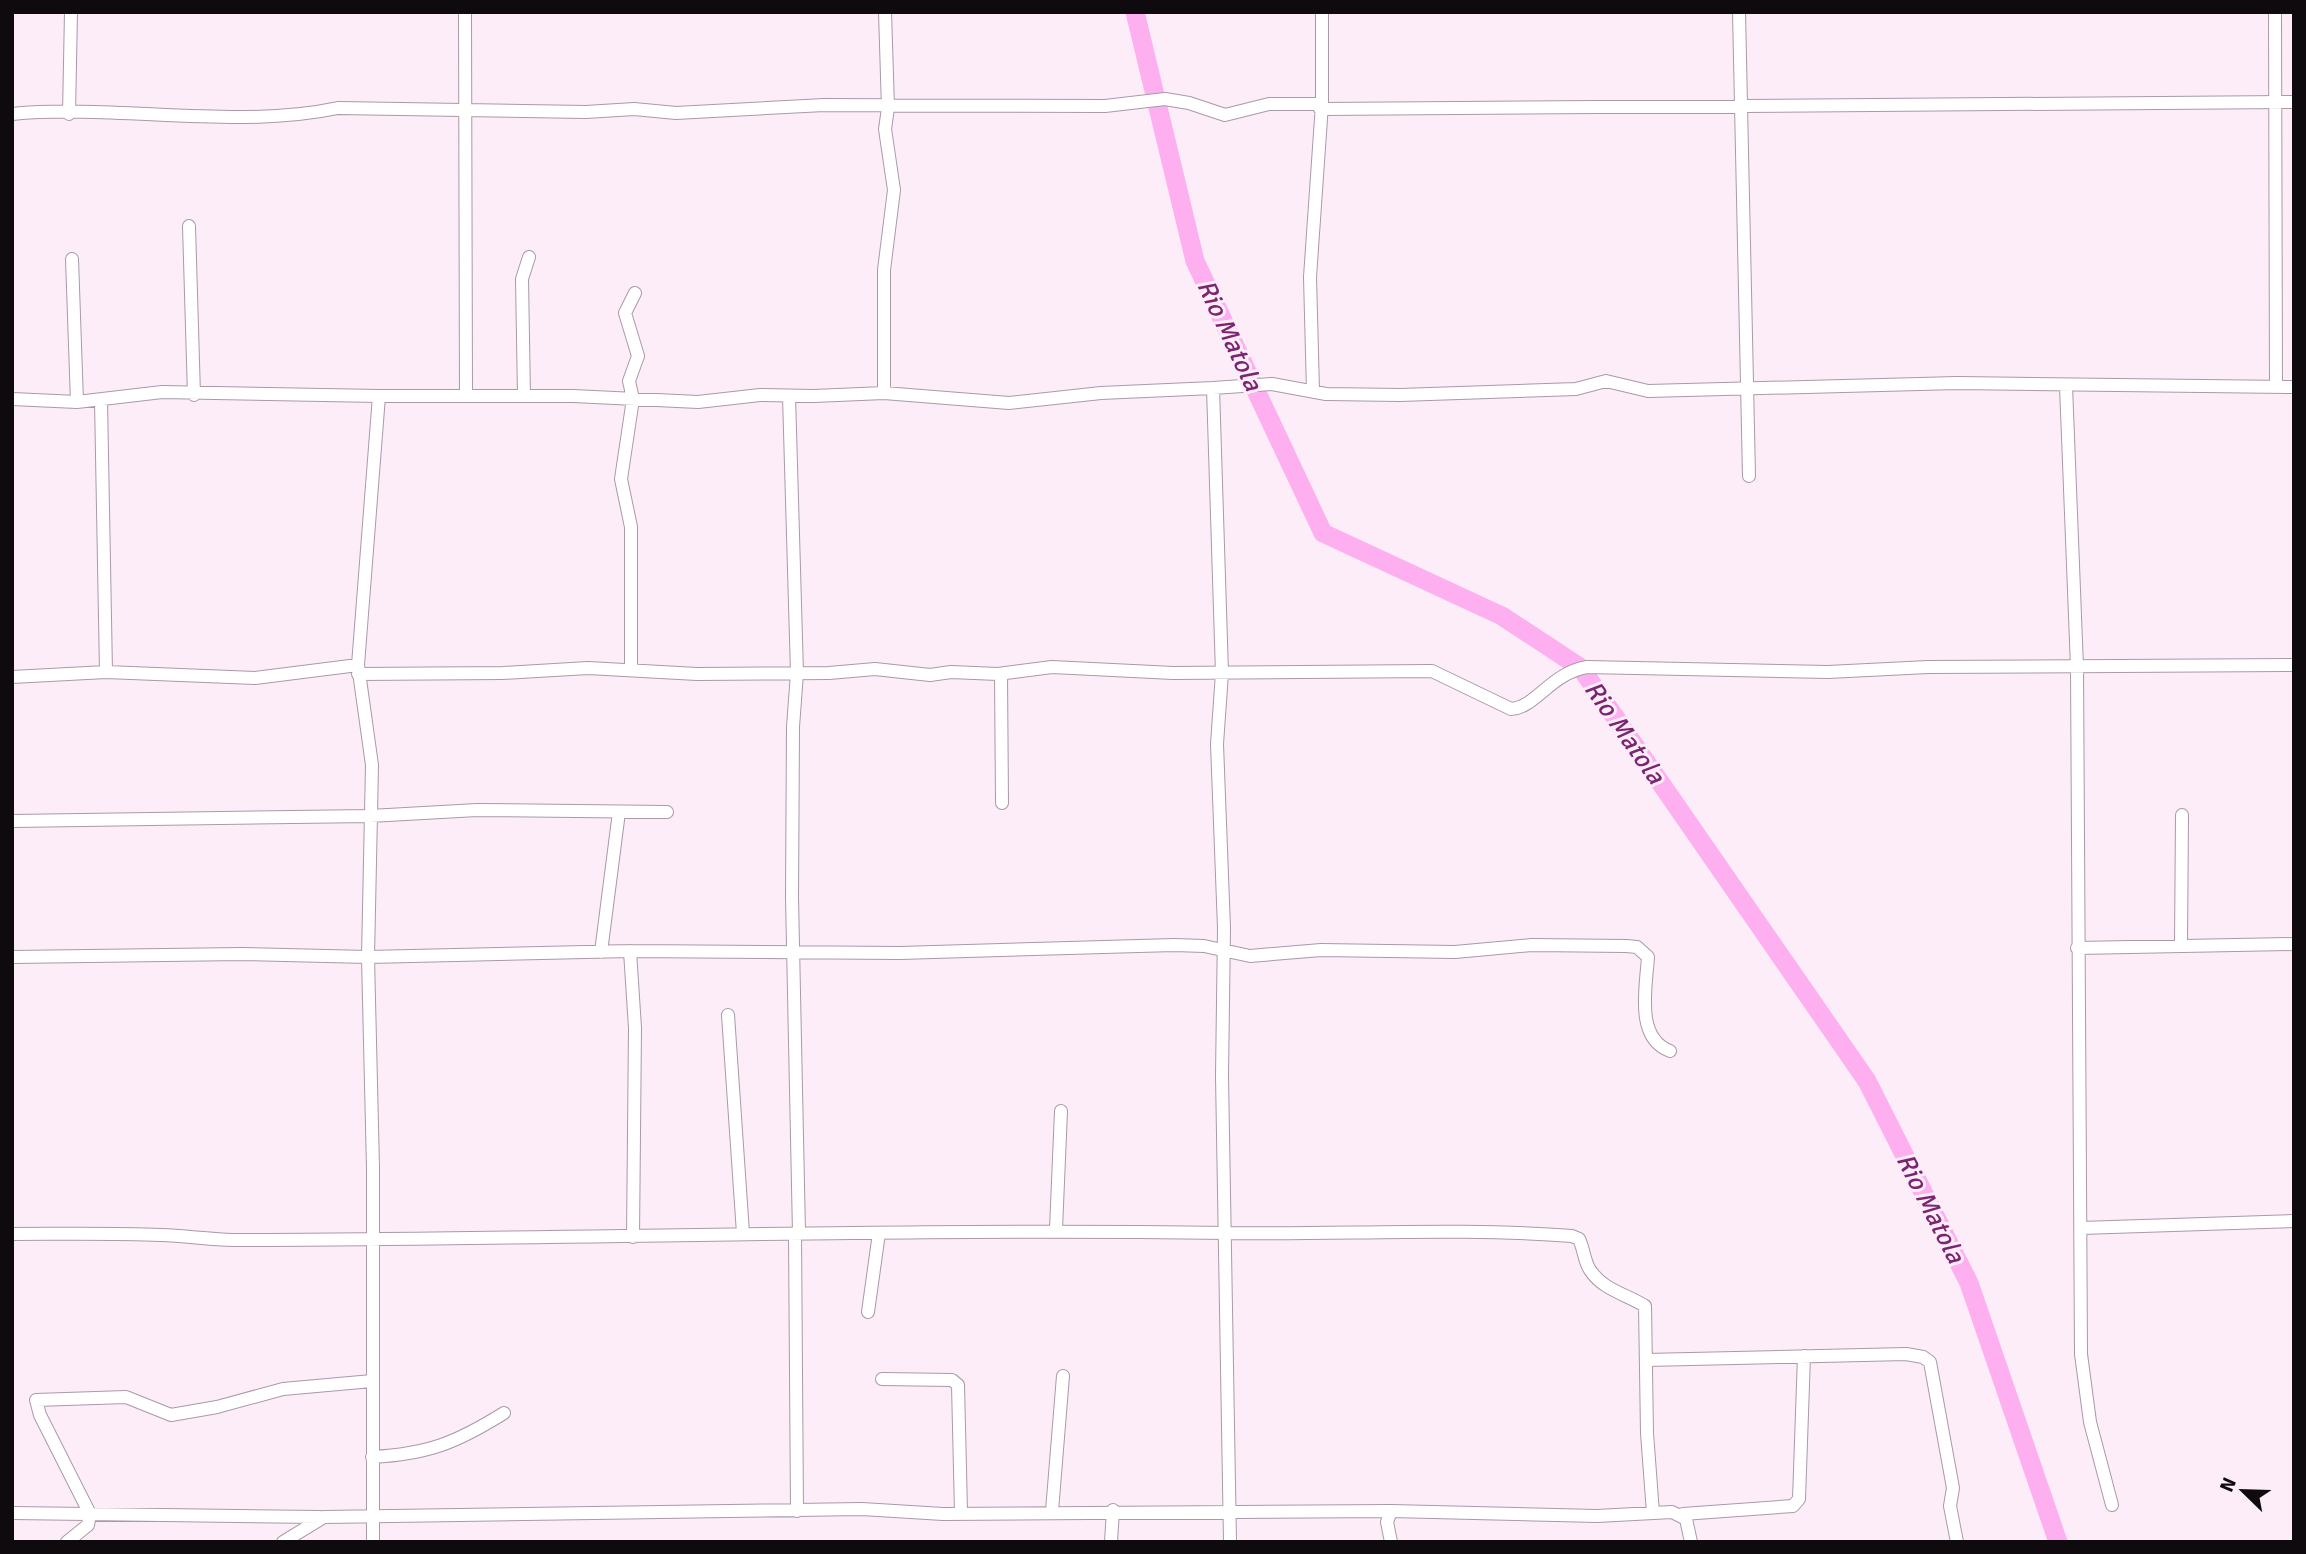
<svg xmlns="http://www.w3.org/2000/svg" width="2306" height="1554" font-family="Signika,sans-serif">
<style>
.lines{fill:none;stroke-linecap:round;stroke-linejoin:round}
.river{stroke:#fdafef;stroke-width:19}
.minor-casing{stroke:#a89ba5;stroke-width:14}
.minor{stroke:#fff;stroke-width:12}
.labels{text-anchor:middle;stroke-width:6;stroke-linejoin:round;paint-order:stroke}
.water-label{font-size:26px;font-style:italic;fill:#7b2471;stroke:#fcedf9}
</style>
<rect width="100%" height="100%" fill="#fcedf9"/>
<g class="lines">
<path class="river" d="M 1135,12 L 1195,261 L 1323,533 L 1502,616 L 1581,668 L 1867,1081 L 1969,1283 L 2058,1542"/>
<defs>
<path id="minor" d="M 465,12 L 466,396 L 573,396 L 698,402 L 760,395 L 814,396 L 884,393 L 1009,403 L 1101,393 L 1213,388 L 1222,673 L 1217,744 L 1224,928 L 1222,1076 L 1230,1542
M 1739,12 L 1749,476
M 2275,12 L 2276,387
M 1320,109 L 2294,102
M 12,114 C 118,104 234,130 338,108 L 586,112 L 634,109 L 676,113 L 824,105 L 1105,106 L 1165,99 L 1189,103 L 1225,115 L 1269,104 L 1322,104
M 69,114 L 71,12
M 189,226 L 194,395
M 72,259 L 77,402
M 2066,386 L 2077,667 L 2081,1354 L 2090,1422 L 2112,1505
M 1213,388 L 1272,384 L 1326,394 L 1400,395 L 1576,389 L 1606,381 L 1648,391 L 1957,383 L 2294,387
M 1313,391 L 1310,277 L 1322,104 L 1322,12
M 884,393 L 884,270 L 894,190 L 885,129 L 888,108 L 885,12
M 524,396 L 522,279 L 529,257
M 789,396 L 797,673 L 793,727 L 792,897 L 799,1233
M 12,399 L 77,402 L 162,392 L 379,396
M 101,400 L 106,672
M 631,670 L 631,527 L 621,479 L 633,399 L 629,381 L 638,356 L 625,313 L 635,293
M 358,674 L 503,673 L 588,668 L 697,674 L 829,673 L 875,669 L 930,675 L 951,672 L 998,674 L 1052,667 L 1173,673 L 1432,671 L 1511,709 C 1535,708 1551,673 1587,667 L 1828,672 L 1928,667 L 2294,665
M 1001,674 L 1002,803
M 12,677 L 106,672 L 255,678 L 358,665
M 12,821 L 370,816 L 477,810 L 667,812
M 2181,944 L 2182,815
M 2077,948 L 2294,944
M 630,951 L 635,1028 L 633,1237
M 601,952 L 619,812
M 12,957 L 242,954 L 368,957 L 630,951 L 900,953 L 1174,945 L 1204,946 L 1250,956 L 1321,950 L 1455,952 L 1532,945 L 1626,946 L 1637,947 L 1648,957 C 1646,988 1635,1038 1670,1051
M 728,1015 L 743,1233
M 2081,1228 L 2294,1221
M 1056,1229 L 1061,1111
M 795,1233 L 797,1511
M 12,1234 C 62,1234 112,1233 161,1235 C 190,1236 219,1241 247,1240 C 574,1239 900,1228 1227,1233 C 1342,1235 1457,1227 1572,1236 L 1579,1239 C 1584,1249 1584,1261 1590,1270 C 1603,1290 1626,1294 1645,1306 L 1647,1433 L 1653,1513
M 868,1312 L 879,1233
M 1646,1360 L 1906,1354 L 1923,1357 L 1930,1362 L 1953,1488 L 1950,1506 L 1957,1542
M 882,1379 L 952,1380 L 958,1385 L 961,1512
M 372,1457 C 428,1454 456,1443 504,1413
M 1052,1511 L 1063,1376
M 1391,1511 L 1387,1522 L 1391,1542
M 12,1513 L 320,1517
M 1683,1514 L 1793,1506 L 1799,1499 L 1804,1356
M 67,1542 L 88,1525 L 90,1514 L 40,1415 L 36,1400 L 126,1397 L 171,1415 L 217,1407 L 283,1389 L 372,1381
M 283,1542 L 324,1517 L 862,1509 L 943,1514 L 1391,1511 L 1597,1516 L 1672,1512 L 1686,1519 L 1691,1542
M 373,1542 L 373,1168 L 368,957 L 372,765 L 358,665 L 379,396 L 466,396
M 1111,1542 L 1113,1510"/>
</defs>
<use href="#minor" class="minor-casing"/>
<use href="#minor" class="minor"/>
</g>
<g class="labels">
<g class="water-label">
<text transform="translate(1230 335) rotate(65)" y="9">Rio Matola</text>
<text transform="translate(1625 732) rotate(55)" y="9">Rio Matola</text>
<text transform="translate(1931 1208) rotate(63)" y="9">Rio Matola</text>
</g>
</g>
<rect width="2306" height="1554" fill="none" stroke="#0e0a0d" stroke-width="28"/>
<g transform="translate(2243 1491) rotate(293)" stroke="#fcedf9" stroke-width="5" paint-order="stroke">
<path d="M0-5L12 26L0 18L-12 26Z" fill="#0e0a0d"/>
<text y="-10" font-size="19" font-weight="bold" text-anchor="middle" fill="#0e0a0d">N</text>
</g>
</svg>
